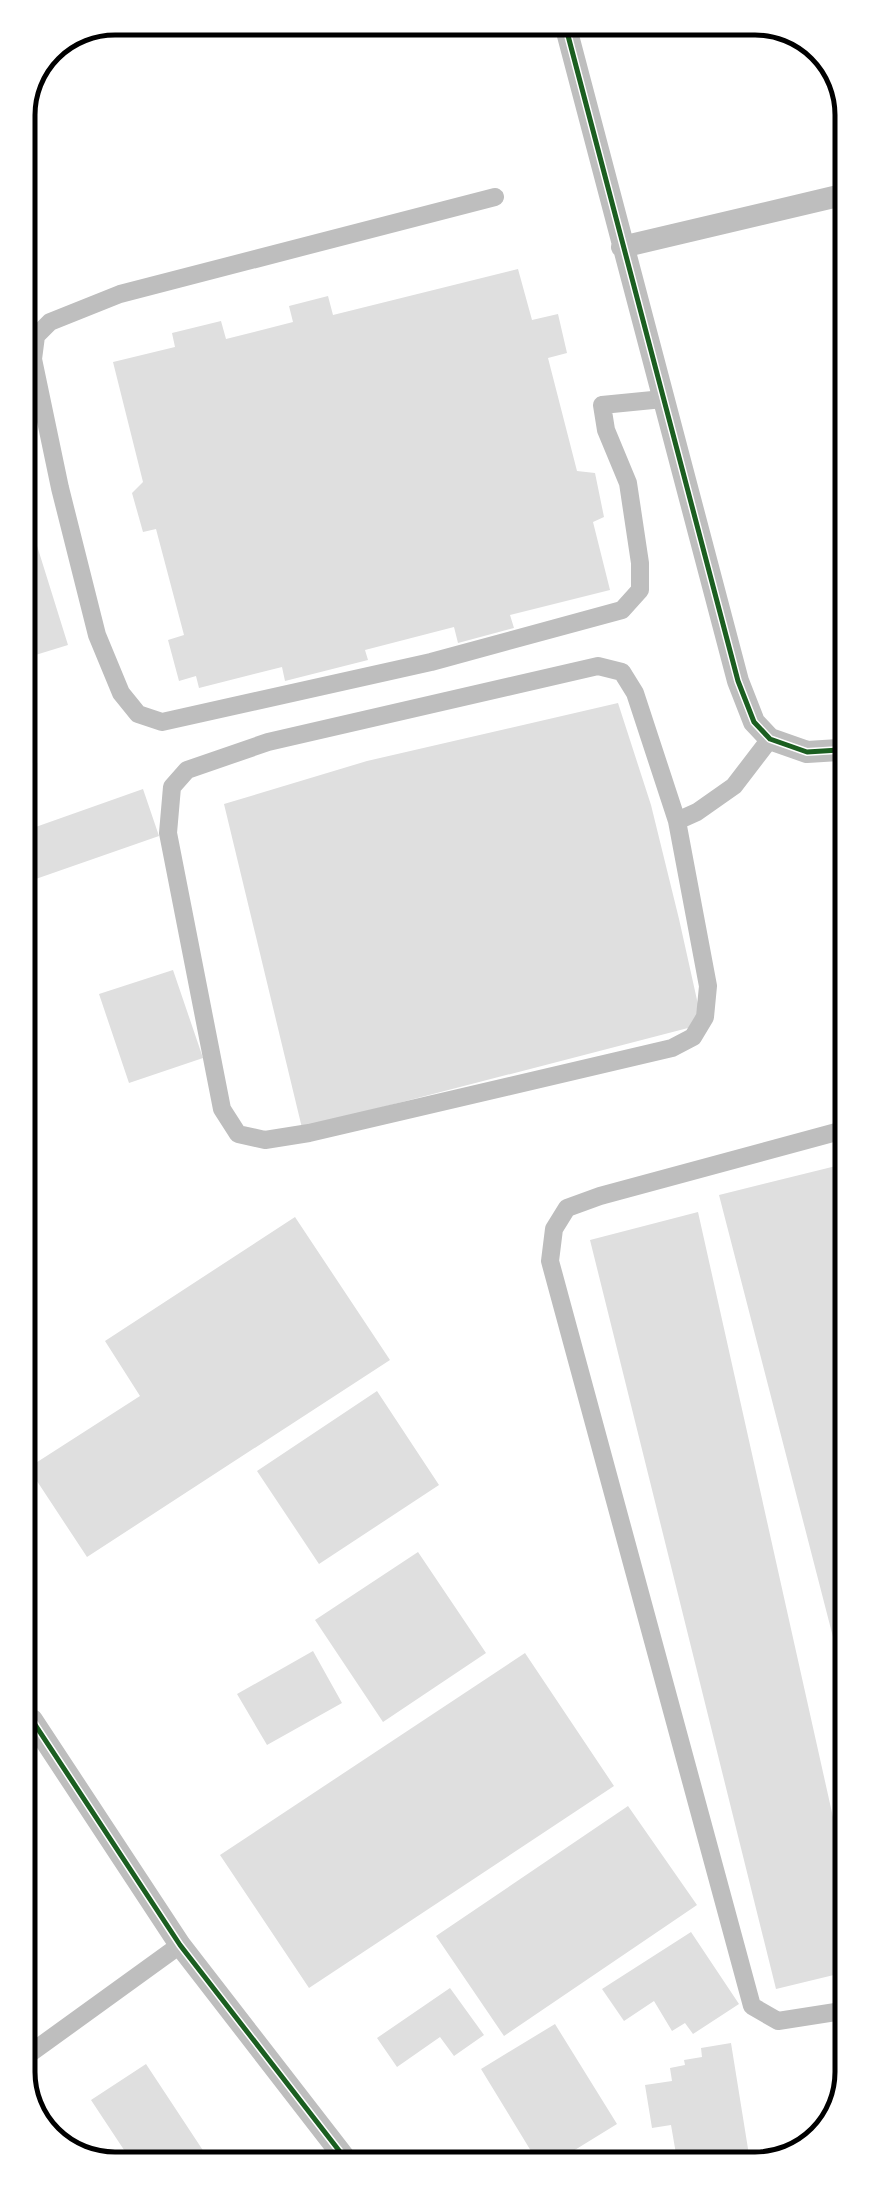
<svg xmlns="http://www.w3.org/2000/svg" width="870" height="2187" font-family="Arial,sans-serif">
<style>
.building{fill:#dfdfdf}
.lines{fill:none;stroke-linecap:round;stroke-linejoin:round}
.service{stroke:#bebebe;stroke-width:18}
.minor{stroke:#bebebe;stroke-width:22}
.cycleway-casing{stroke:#fff;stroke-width:8}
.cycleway{stroke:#1b5e20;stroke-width:5}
.rim{fill:none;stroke:#000;stroke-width:5}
</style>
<rect width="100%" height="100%" fill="#fff"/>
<path class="building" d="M 518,269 L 532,320 L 558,314 L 567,353 L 548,358 L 577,471 L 595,473 L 604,517 L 593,522 L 610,590 L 510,615 L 514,628 L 458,643 L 454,627 L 365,650 L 368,660 L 285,681 L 282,667 L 199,688 L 196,676 L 179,681 L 168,640 L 184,635 L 156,529 L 143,532 L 132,493 L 143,482 L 113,362 L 175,347 L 172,333 L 221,321 L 226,339 L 293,322 L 289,306 L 328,296 L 333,315 Z
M 29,520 L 68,645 L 29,657 Z
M 618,703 L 651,805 L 679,919 L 701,1018 L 688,1028 L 302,1128 L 224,804 L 367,761 Z
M 143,789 L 159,836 L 30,881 L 30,829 Z
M 173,970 L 203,1058 L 129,1083 L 99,994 Z
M 840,1165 L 841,1668 L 719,1195 Z
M 698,1212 L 841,1853 L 842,1973 L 776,1989 L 590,1240 Z
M 295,1217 L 390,1360 L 87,1557 L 31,1472 L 31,1466 L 140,1396 L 105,1341 Z
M 377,1391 L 439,1485 L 319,1564 L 257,1471 Z
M 418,1552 L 486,1653 L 383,1722 L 315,1620 Z
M 313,1651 L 342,1703 L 267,1745 L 237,1694 Z
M 525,1653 L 614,1786 L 309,1988 L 220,1855 Z
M 628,1806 L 697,1905 L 504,2036 L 436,1936 Z
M 691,1932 L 739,2004 L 693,2034 L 685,2023 L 672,2031 L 654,2001 L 624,2021 L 602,1989 Z
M 450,1988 L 484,2035 L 454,2056 L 440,2037 L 397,2067 L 377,2038 Z
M 555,2024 L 617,2124 L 565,2156 L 534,2156 L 481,2069 Z
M 731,2043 L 749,2155 L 693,2155 L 692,2152 L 676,2154 L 671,2125 L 652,2128 L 645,2085 L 672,2081 L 670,2068 L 685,2065 L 684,2060 L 702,2057 L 701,2048 Z
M 146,2064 L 208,2158 L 130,2159 L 91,2100 Z"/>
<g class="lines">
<path class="service" d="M 495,197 L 120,294 L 50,322 L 36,336 L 33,359 L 60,488 L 97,635 L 121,693 L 138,714 L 162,722 L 431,662 L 622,610 L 640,590 L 640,563 L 628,483 L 606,430 L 602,405 L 663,399
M 677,821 L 708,986 L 705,1017 L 693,1037 L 672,1048 L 309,1133 L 265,1140 L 238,1134 L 222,1109 L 168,833 L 172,787 L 187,770 L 268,742 L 598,666 L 622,672 L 635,693 L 677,821 L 697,812 L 734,786 L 770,739
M 840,1131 L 600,1196 L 567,1208 L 554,1229 L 550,1261 L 752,2006 L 778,2021 L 842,2011
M 32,2052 L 180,1945"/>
<path class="minor" d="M 566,28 L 738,681 L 754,722 L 770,739 L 807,752 L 839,750
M 622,247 L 838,196
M 32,1720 L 180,1945 L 344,2157"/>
<defs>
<path id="cycleway" d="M 566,28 L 738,681 L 754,722 L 770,739 L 807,752 L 839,750
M 32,1720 L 180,1945 L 344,2157"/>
</defs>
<use href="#cycleway" class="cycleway-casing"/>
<use href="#cycleway" class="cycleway"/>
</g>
<path d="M0 0H870V2187H0ZM115 35H755A80 80 0 0 1 835 115V2072A80 80 0 0 1 755 2152H115A80 80 0 0 1 35 2072V115A80 80 0 0 1 115 35Z" fill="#fff" fill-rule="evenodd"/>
<path class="rim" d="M115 35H755A80 80 0 0 1 835 115V2072A80 80 0 0 1 755 2152H115A80 80 0 0 1 35 2072V115A80 80 0 0 1 115 35Z"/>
</svg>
